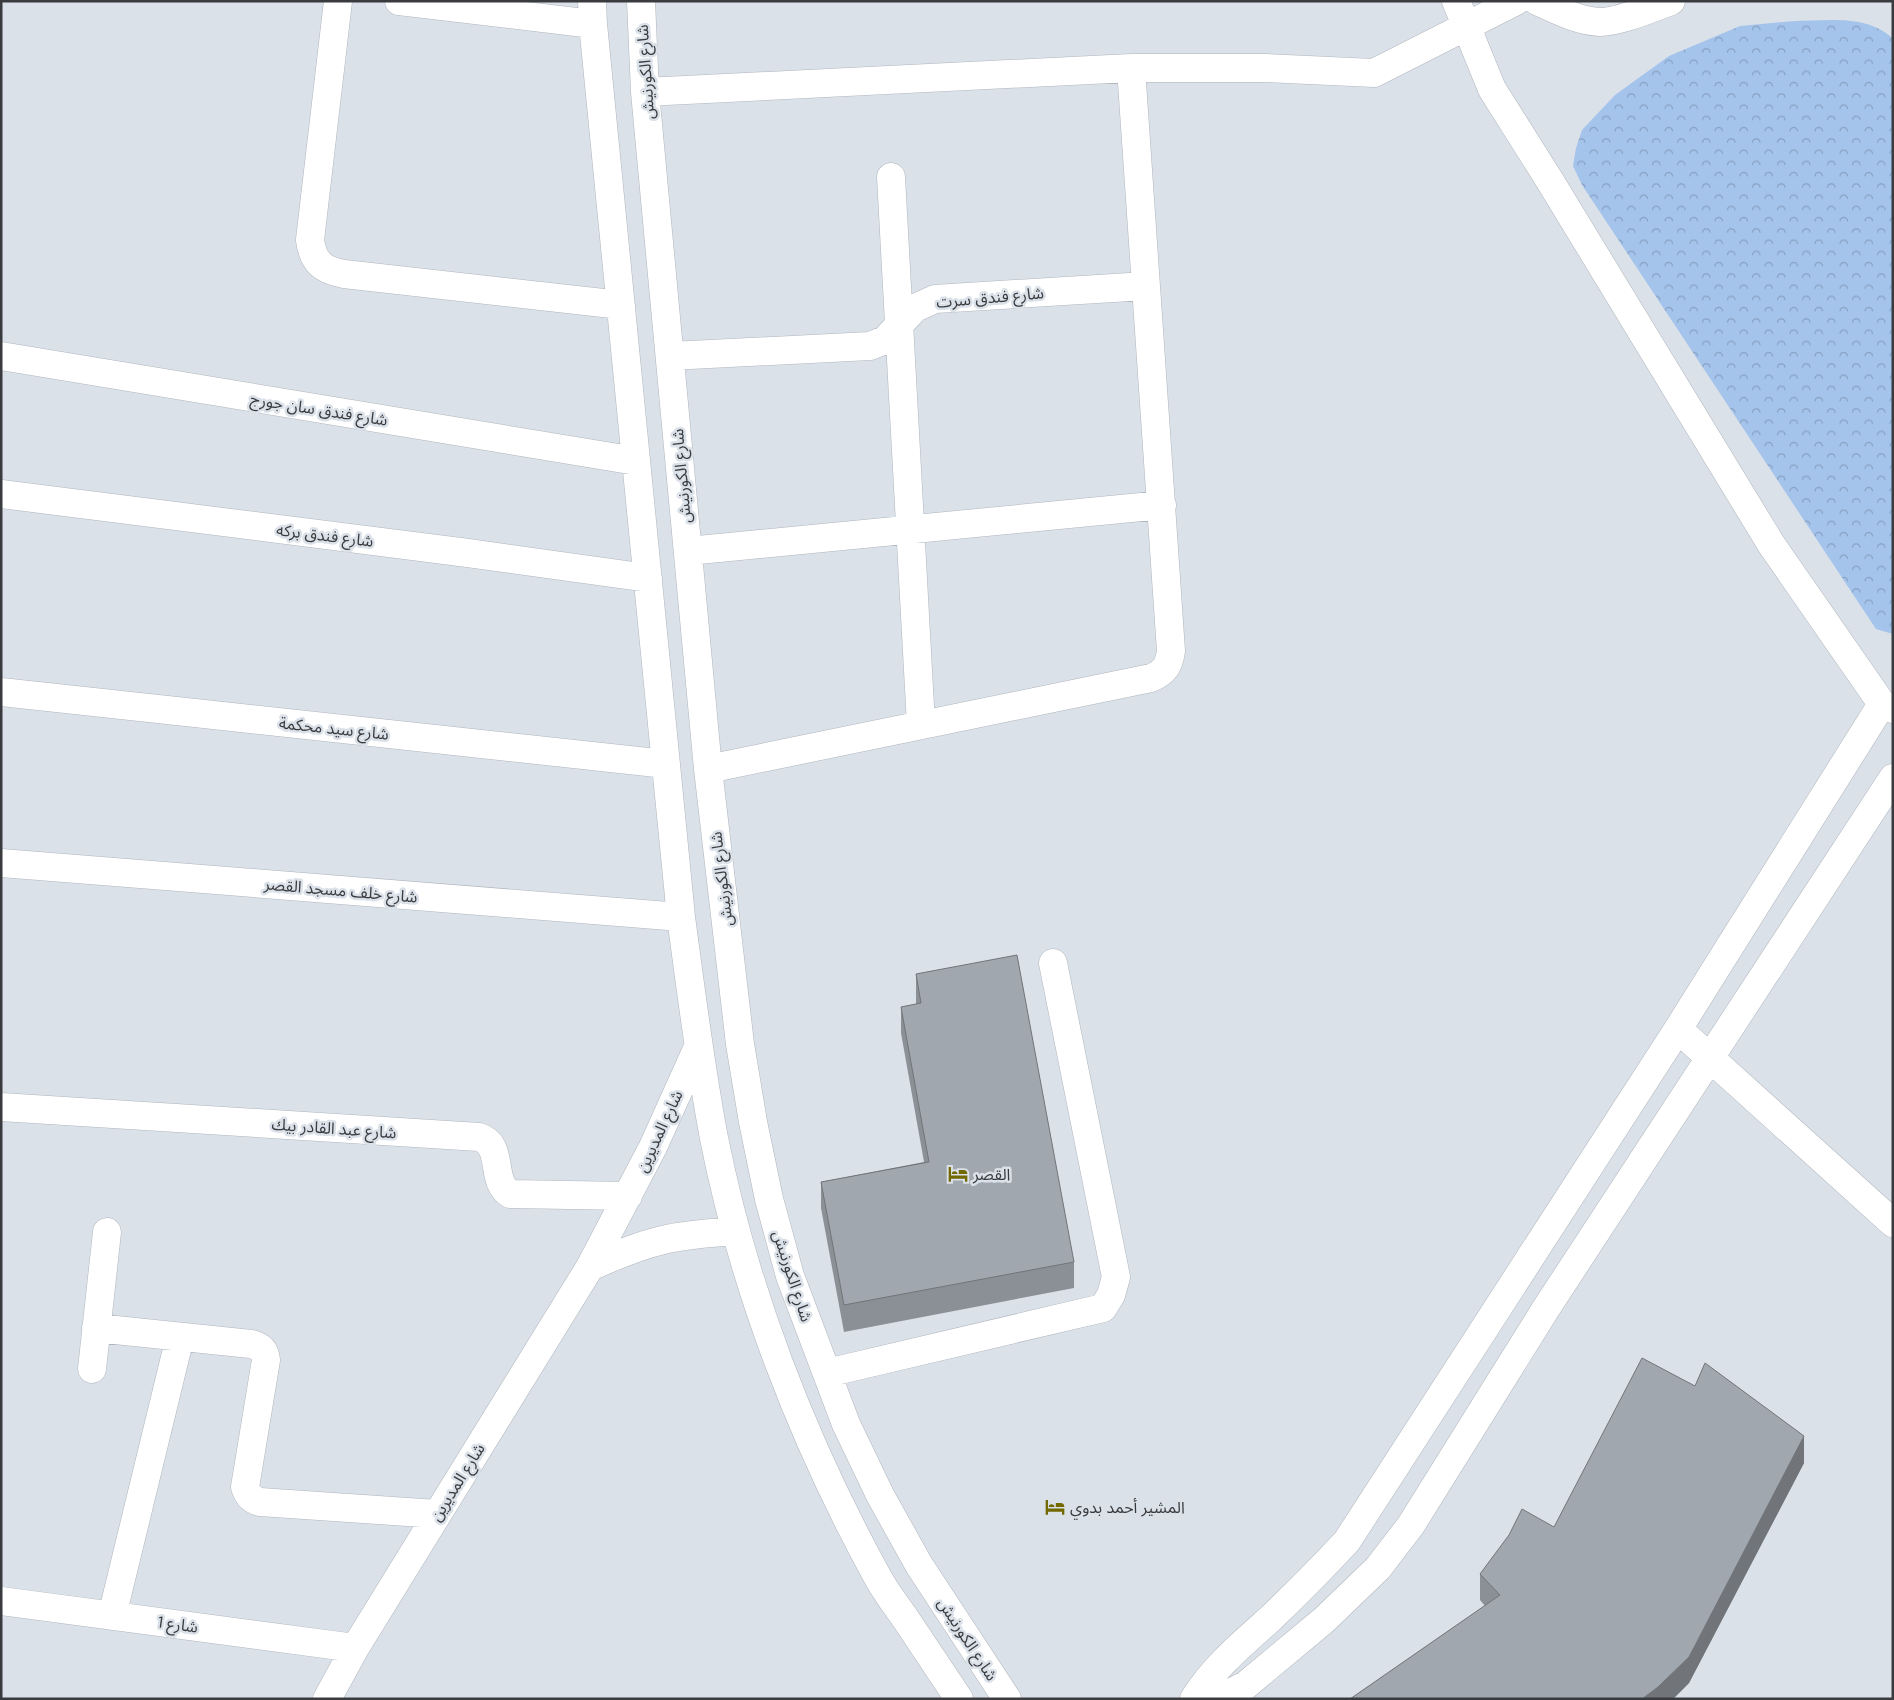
<svg xmlns="http://www.w3.org/2000/svg" width="1894" height="1700" font-family="'DM Sans','Noto Sans Arabic',sans-serif">
<style>
.forest{fill:url(#forest-crowns)}
.lines{fill:none;stroke-linecap:round;stroke-linejoin:round}
.minor-casing{stroke:#b0b6bd;stroke-width:29}
.minor{stroke:#fff;stroke-width:28}
.wall{fill:#8a9096}
.shaded-wall{fill:#71757a}
.building{fill:#a1a7ae;stroke:#71757a}
.labels{text-anchor:middle;stroke-width:5;stroke-linejoin:round;paint-order:stroke}
.street-label{font-size:16px;fill:#393b3e;stroke:#dbe1e9}
.poi-label{font-size:16px;fill:#393b3e;stroke:#dbe1e9;text-anchor:start}
</style>
<defs>
<pattern id="forest-crowns" width="20" height="18" patternUnits="userSpaceOnUse" patternTransform="scale(1.25)"><rect width="20" height="18" fill="#a4c4ec"/><path d="M2 6a3 3 0 1 1 6 0M12 15a3 3 0 1 1 6 0" fill="none" stroke="#87a0c1"/></pattern>
</defs>
<rect width="100%" height="100%" fill="#dbe1e9"/>
<path class="forest" d="M 1795,21 C 1827,21 1868,14 1893,39 L 1893,634 L 1876,629 L 1582,185 L 1573,166 L 1576,148 L 1582,130 L 1615,95 L 1669,56 L 1740,26 Z"/>
<g class="lines">
<defs>
<path id="minor" d="M 338,1 L 310,240 C 313,262 322,270 344,274 L 621,305
M 399,1 L 593,24
M 592,1 L 593,24 L 681,917 C 691,991 700,1065 714,1138 C 744,1290 803,1441 877,1576 C 885,1591 895,1604 905,1618 C 923,1645 941,1672 959,1699
M 641,1 L 645,92 L 708,769 L 740,1044 L 753,1122 L 769,1199 L 790,1276 L 846,1424 L 880,1495 L 919,1565 L 1007,1699
M 1456,1 L 1492,89 L 1550,181 L 1771,544 L 1882,704 L 1893,709
M 1537,1 C 1557,10 1578,21 1600,22 C 1619,22 1652,8 1671,1
M 645,92 L 1131,68 L 1266,68 L 1374,73 L 1516,1
M 891,177 L 921,725
M 1,356 L 636,461
M 670,356 L 870,346 L 885,340 L 915,308 L 935,299 L 1146,286
M 1,494 L 468,553 L 648,578
M 688,551 L 1162,505
M 1,692 L 666,764
M 708,769 L 1151,678 C 1165,672 1169,665 1171,651 L 1131,68
M 1,863 L 681,917
M 1678,1029 L 1893,1223
M 1,1107 L 479,1137 C 505,1145 489,1180 510,1194 L 628,1196
M 590,1267 C 614,1256 637,1246 663,1240 C 687,1234 712,1233 736,1231
M 96,1328 L 251,1344 C 260,1346 265,1351 266,1360 L 245,1487 C 248,1496 251,1499 260,1502 L 437,1514
M 92,1369 L 107,1232
M 827,1373 L 1103,1308 L 1111,1295 L 1116,1277 L 1053,963
M 1,1601 L 355,1648
M 112,1616 L 180,1337
M 327,1699 L 355,1648 L 590,1267 L 653,1147 L 698,1047
M 1194,1699 C 1214,1667 1243,1643 1271,1618 C 1297,1593 1322,1568 1347,1541 L 1678,1029 L 1882,704
M 1218,1699 L 1246,1685 L 1324,1620 L 1378,1568 L 1411,1525 L 1545,1310 L 1893,778"/>
</defs>
<use href="#minor" class="minor-casing"/>
<use href="#minor" class="minor"/>
</g>
<path class="wall" d="M 916,974 L 1074,1262 L 1074,1288 L 844,1332 L 821,1208 L 821,1182 L 924,1162 L 901,1033 L 901,1007 L 916,1004 Z
M 1804,1463 L 1689,1683 L 1673,1699 L 1350,1699 L 1485,1606 L 1480,1600 L 1480,1574 L 1554,1527 Z"/>
<path class="shaded-wall" d="M 1804,1436 L 1804,1463 L 1689,1683 L 1673,1699 L 1642,1699 Z"/>
<path class="building" d="M 1017,955 L 1074,1262 L 844,1305 L 821,1182 L 929,1162 L 901,1007 L 921,1003 L 916,974 Z
M 1642,1358 L 1695,1386 L 1705,1363 L 1804,1436 L 1689,1657 L 1658,1687 L 1642,1699 L 1350,1699 L 1500,1595 L 1480,1574 L 1509,1535 L 1522,1509 L 1554,1527 Z"/>
<defs>
<symbol id="hotel-bare" viewBox="-9 -9 18 18"><path d="M-6-4.5h1.5V1H6V5H4.5V3h-9V5H-6ZM-4 0a1.8 1.8 0 1 1 3.6 0ZM.5 0V-2.5h3Q6-2.5 6 0Z" fill="#736901" stroke="#dbe1e9" stroke-width="2.5" paint-order="stroke"/></symbol>
</defs>
<g fill-rule="evenodd">
<use href="#hotel-bare" x="944" y="1160" width="28" height="28"/>
<use href="#hotel-bare" x="1041" y="1493" width="28" height="28"/>
</g>
<g class="labels">
<g class="street-label">
<text transform="translate(645 72) rotate(-94)" y="6">شارع الكورنيش</text>
<text transform="translate(990 297) rotate(-5)" y="6">شارع فندق سرت</text>
<text transform="translate(319 409) rotate(9)" y="6">شارع فندق سان جورج</text>
<text transform="translate(681 476) rotate(-95)" y="6">شارع الكورنيش</text>
<text transform="translate(325 535) rotate(7)" y="6">شارع فندق بركه</text>
<text transform="translate(334 728) rotate(6)" y="6">شارع سيد محكمة</text>
<text transform="translate(721 879) rotate(-97)" y="6">شارع الكورنيش</text>
<text transform="translate(341 890) rotate(5)" y="6">شارع خلف مسجد القصر</text>
<text transform="translate(334 1128) rotate(4)" y="6">شارع عبد القادر بيك</text>
<text transform="translate(659 1131) rotate(-65)" y="6">شارع المديرين</text>
<text transform="translate(793 1276) rotate(72)" y="6">شارع الكورنيش</text>
<text transform="translate(457 1482) rotate(-58)" y="6">شارع المديرين</text>
<text transform="translate(178 1624) rotate(8)" y="6">شارع 1</text>
<text transform="translate(968 1639) rotate(57)" y="6">شارع الكورنيش</text>
</g>
<g class="poi-label">
<text x="973" y="1180">القصر</text>
<text x="1070" y="1513">المشير أحمد بدوي</text>
</g>
</g>
<rect width="1894" height="1700" fill="none" stroke="#393b3e" stroke-width="5"/>
</svg>
